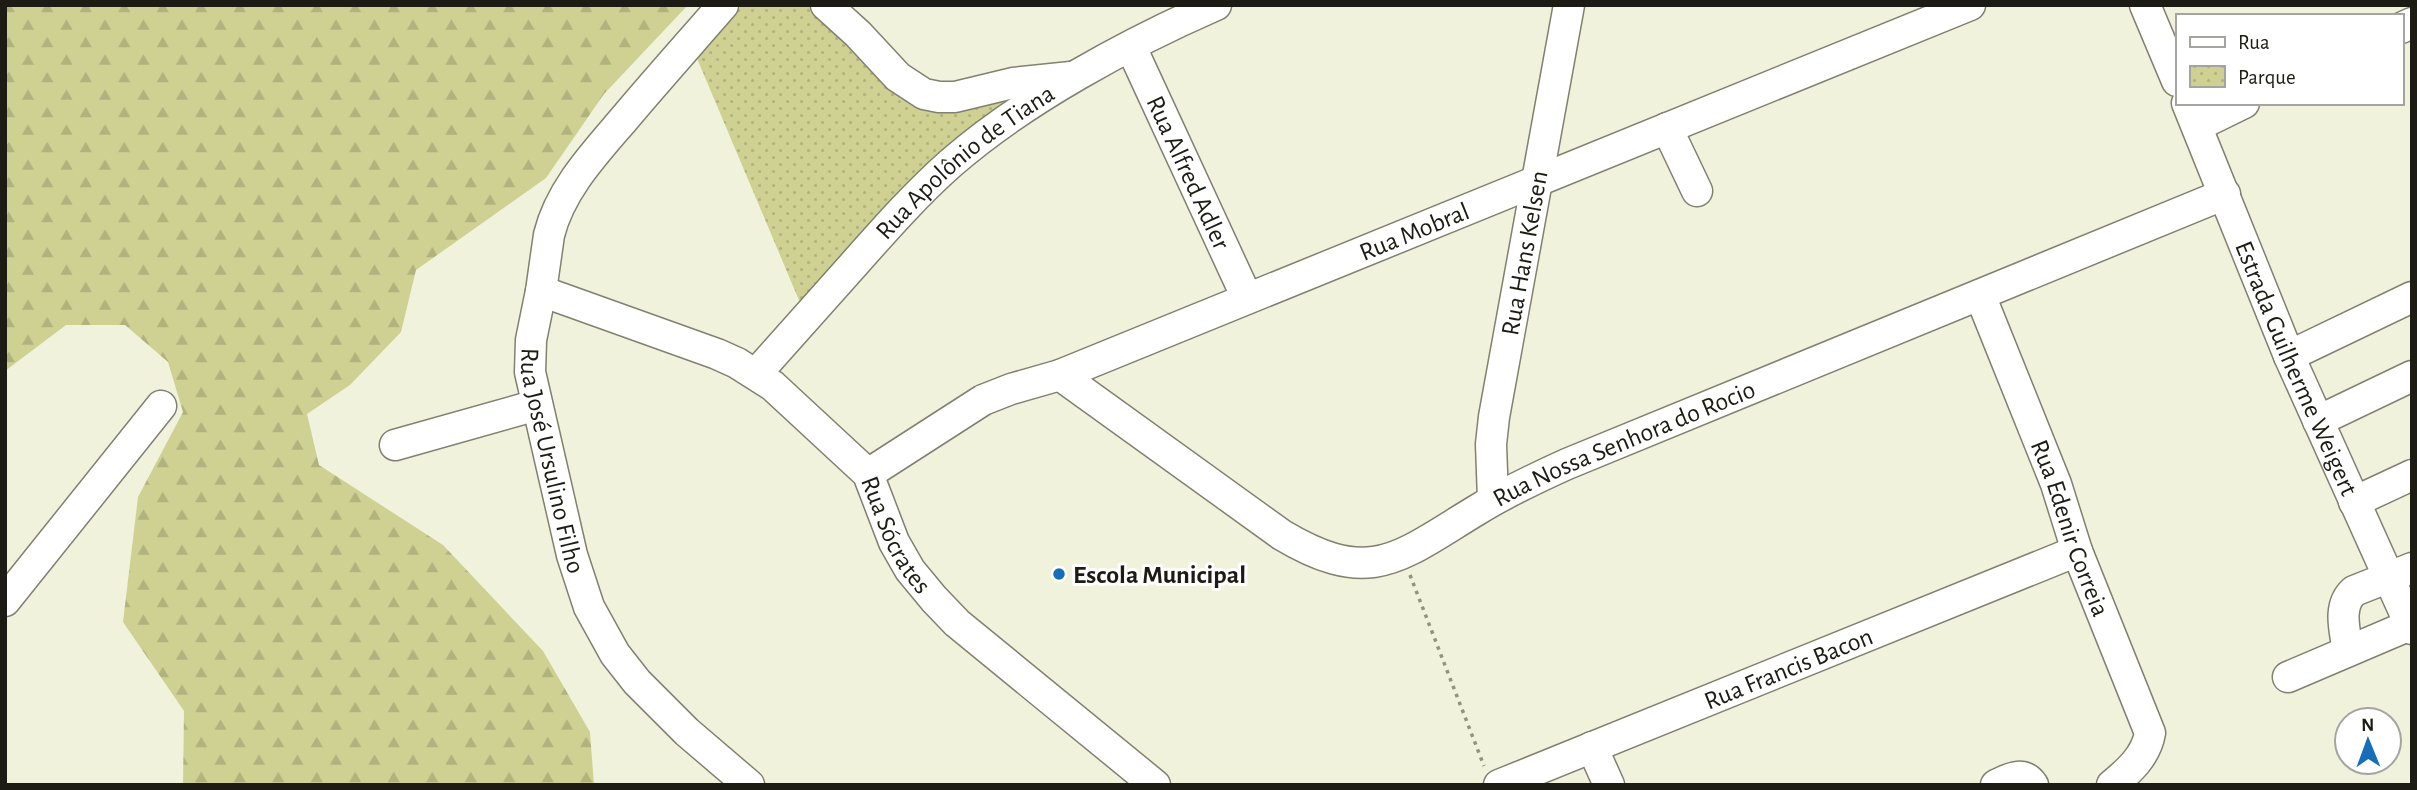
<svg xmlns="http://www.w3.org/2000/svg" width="2417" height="790" font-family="'Alegreya Sans',sans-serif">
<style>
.forest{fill:url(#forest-firs)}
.park{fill:url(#park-dots)}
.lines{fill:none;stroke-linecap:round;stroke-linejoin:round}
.minor-casing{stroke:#80816e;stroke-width:33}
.path{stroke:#929282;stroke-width:3.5;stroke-dasharray:3.5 5;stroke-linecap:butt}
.minor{stroke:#fff;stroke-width:30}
.poi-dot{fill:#186dbb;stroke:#fff;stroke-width:2.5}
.labels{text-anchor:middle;stroke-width:6;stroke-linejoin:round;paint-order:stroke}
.street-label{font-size:26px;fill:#1c1c14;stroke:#fff}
.poi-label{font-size:26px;font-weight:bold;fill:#1c1c14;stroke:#fff;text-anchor:start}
</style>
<defs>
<pattern id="forest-firs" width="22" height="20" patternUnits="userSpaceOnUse" patternTransform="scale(1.75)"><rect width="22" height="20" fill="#cfd193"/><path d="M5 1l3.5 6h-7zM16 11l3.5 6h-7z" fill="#b1b37e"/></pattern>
<pattern id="park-dots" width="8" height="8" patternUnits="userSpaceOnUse" patternTransform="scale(1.75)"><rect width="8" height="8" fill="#cfd193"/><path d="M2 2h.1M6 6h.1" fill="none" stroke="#b1b37e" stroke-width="1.8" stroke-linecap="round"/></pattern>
</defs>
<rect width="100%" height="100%" fill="#f1f2dc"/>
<path class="forest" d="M 5,5 L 688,5 L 604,94 L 546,178 L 416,270 L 401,332 L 350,385 L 307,414 L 319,465 L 443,545 L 543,651 L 590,732 L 594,785 L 183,785 L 184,711 L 123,622 L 138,497 L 183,412 L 168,362 L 125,325 L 66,325 L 5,371 Z"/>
<path class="park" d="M 742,5 L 806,5 L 821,15 L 894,89 L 1035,90 L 801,305 L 696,56 Z"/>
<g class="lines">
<defs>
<g id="minor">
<path id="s1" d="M 723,5 C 690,43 656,81 624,119 C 594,154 560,190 549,235 L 541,291 L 531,340 L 530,372 L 572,555 L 589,607 L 615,654 L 637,682 L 687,732 L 749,785"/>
<path d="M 826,5 L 858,34 L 898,77 L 924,94 L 939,97 L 955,97 L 1013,83 L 1071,77"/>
<path d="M 2145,5 L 2177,81"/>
<path d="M 2401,28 L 2412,23"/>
<path id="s2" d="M 1131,47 L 1247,298"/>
<path id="s3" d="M 2187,103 L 2289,356 L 2412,629"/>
<path d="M 2197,126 L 2244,103"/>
<path d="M 1667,128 L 1697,191"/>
<path id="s4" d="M 541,291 L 717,354 L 737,363 L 773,386 L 868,474 L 894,542 L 910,570 L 934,599 L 957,623 L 1155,785"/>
<path id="s5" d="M 1980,295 L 2056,484 L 2077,551 L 2150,733 C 2146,756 2129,771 2112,785"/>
<path d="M 2289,356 L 2412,297"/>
<path id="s6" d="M 756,374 C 789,337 822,300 855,263 C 886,228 917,193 951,163 C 1023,100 1129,43 1216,5"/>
<path id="s7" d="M 1060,375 L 1282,535 C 1371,588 1399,557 1477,510 C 1506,492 1536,478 1567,464 L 2225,194"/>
<path d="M 2318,421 L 2412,376"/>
<path d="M 395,445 L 537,405"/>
<path id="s8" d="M 868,474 L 983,400 L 1011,389 L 1060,375 L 1970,5"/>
<path id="s9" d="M 1493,500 L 1491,444 L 1494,417 L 1569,5"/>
<path d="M 2354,502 L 2412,475"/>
<path d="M 5,601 L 161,406"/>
<path d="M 2348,651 C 2345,631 2337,606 2354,591 L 2412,568"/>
<path d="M 2288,677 L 2410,625"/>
<path d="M 1592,747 L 1609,785"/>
<path id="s10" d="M 1499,785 L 2077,551"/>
<path d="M 1996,785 C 2009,779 2023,770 2033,785"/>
</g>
</defs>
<use href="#minor" class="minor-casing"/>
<path class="path" d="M 1410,575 L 1484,766"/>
<use href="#minor" class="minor"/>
</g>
<circle class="poi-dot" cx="1059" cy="574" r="7"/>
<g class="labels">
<g class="street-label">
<text dy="9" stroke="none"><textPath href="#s6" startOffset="299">Rua Apolônio de Tiana</textPath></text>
<text dy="9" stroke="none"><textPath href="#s2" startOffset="138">Rua Alfred Adler</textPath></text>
<text dy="9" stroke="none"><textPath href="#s8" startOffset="600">Rua Mobral</textPath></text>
<text dy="9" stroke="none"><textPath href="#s9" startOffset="250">Rua Hans Kelsen</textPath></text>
<text dy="9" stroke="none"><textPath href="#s3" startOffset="287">Estrada Guilherme Weigert</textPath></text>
<text dy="9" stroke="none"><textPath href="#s7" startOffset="649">Rua Nossa Senhora do Rocio</textPath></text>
<text dy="9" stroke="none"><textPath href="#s1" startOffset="520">Rua José Ursulino Filho</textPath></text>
<text dy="9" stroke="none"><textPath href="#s5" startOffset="250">Rua Edenir Correia</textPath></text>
<text dy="9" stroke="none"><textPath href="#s4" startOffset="448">Rua Sócrates</textPath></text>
<text dy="9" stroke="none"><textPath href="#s10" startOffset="312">Rua Francis Bacon</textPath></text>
</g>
<g class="poi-label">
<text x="1073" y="583">Escola Municipal</text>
</g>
</g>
<rect width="2417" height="790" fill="none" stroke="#1c1c14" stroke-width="14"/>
<rect x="2176" y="14" width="228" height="91" fill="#ffffff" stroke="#a4a4a1" stroke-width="2"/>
<rect x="2190" y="37" width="35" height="10" fill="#ffffff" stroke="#a4a4a1" stroke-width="2"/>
<text x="2238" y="49" font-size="21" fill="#1c1c14">Rua</text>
<rect x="2190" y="66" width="35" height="21" fill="url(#park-dots)" stroke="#a4a4a1" stroke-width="2"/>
<text x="2238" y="84" font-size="21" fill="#1c1c14">Parque</text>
<g transform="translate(2368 741) rotate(359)"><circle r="33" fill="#ffffff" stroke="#a4a4a1" stroke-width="2"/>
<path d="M0-5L12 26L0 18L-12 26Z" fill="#186dbb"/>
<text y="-10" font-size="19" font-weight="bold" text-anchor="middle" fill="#1c1c14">N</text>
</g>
</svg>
